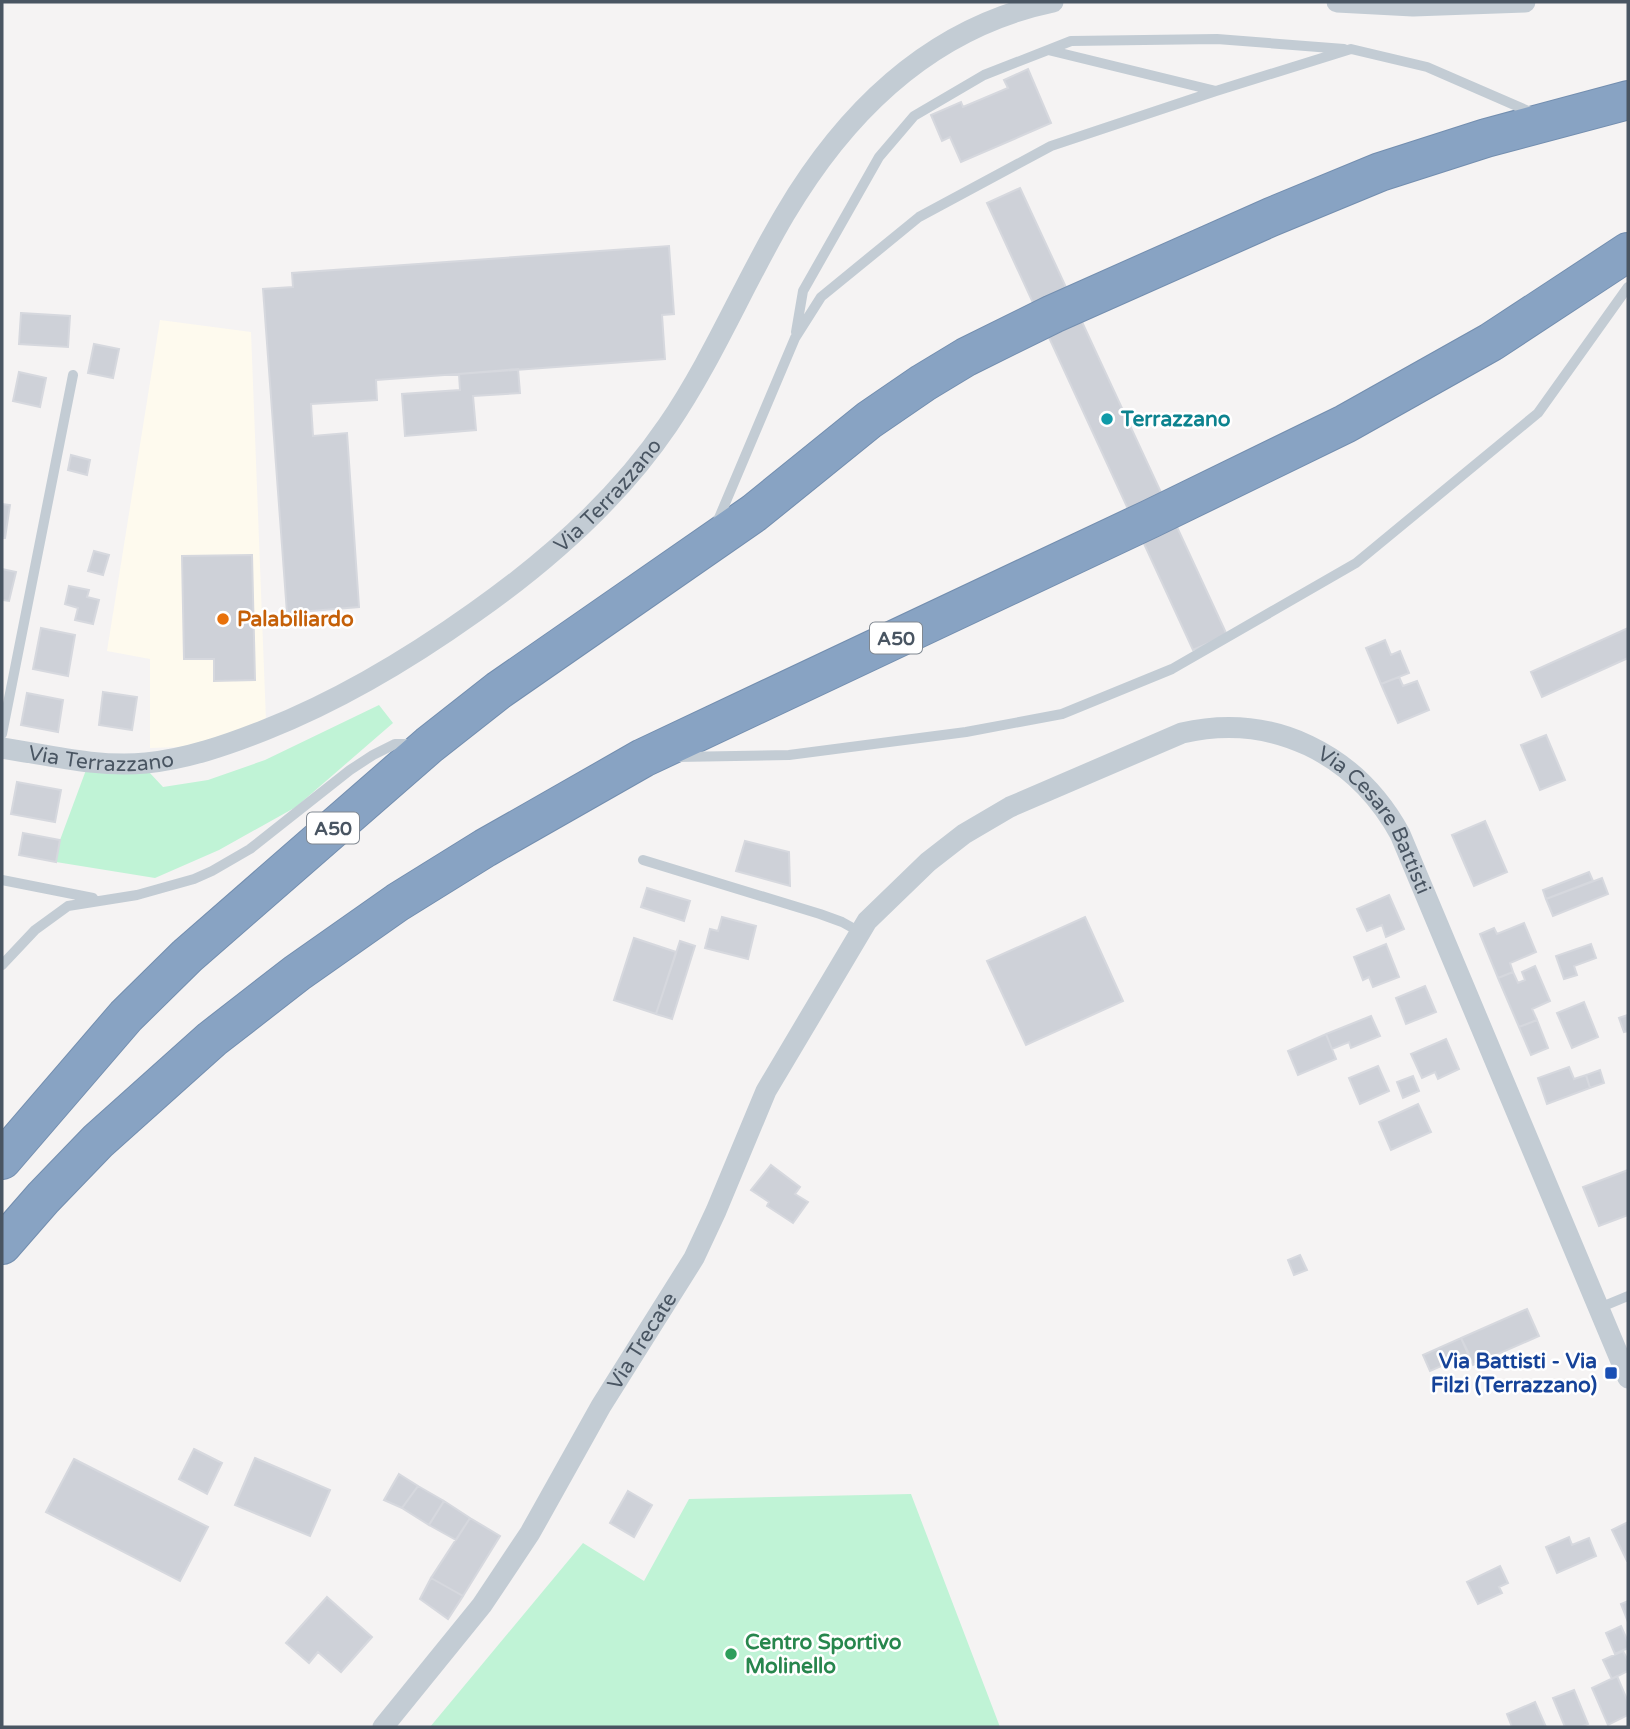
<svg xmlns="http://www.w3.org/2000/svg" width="1630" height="1729" font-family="'Varela Round',sans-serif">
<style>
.commercial{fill:#fefaee}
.green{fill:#c0f3d6}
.building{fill:#ced1d8;stroke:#d6d8de;stroke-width:2}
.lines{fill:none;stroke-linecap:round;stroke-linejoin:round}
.motorway-casing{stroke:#738eaf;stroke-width:40}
.service{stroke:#c3ccd4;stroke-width:10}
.minor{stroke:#c3ccd4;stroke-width:21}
.motorway{stroke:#88a3c3;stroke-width:38}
.culture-dot{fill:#0f9aa8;stroke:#fff;stroke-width:2.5}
.food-dot{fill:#e8710a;stroke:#fff;stroke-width:2.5}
.transit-dot{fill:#1a4fb4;stroke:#fff;stroke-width:2.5}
.leisure-dot{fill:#2e9e5b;stroke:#fff;stroke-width:2.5}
.labels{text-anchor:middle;stroke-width:5;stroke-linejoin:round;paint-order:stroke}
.shield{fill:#fff;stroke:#808891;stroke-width:2}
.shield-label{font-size:19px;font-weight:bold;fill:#495562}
.culture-label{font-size:21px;font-weight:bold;fill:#0d838f;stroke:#fff;text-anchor:start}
.street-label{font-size:21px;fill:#495562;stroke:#fff}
.food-label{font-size:21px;font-weight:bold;fill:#c56008;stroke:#fff;text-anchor:start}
.transit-label{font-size:21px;font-weight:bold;fill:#164399;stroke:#fff;text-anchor:end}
.leisure-label{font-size:21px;font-weight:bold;fill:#27864d;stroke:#fff;text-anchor:start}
</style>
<rect width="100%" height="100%" fill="#f5f3f3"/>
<path class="commercial" d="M 160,320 L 251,332 L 266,721 L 227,736 L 180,747 L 150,748 L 150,659 L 107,651 Z"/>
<path class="green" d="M 379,705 L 393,723 L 296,807 L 219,850 L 155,878 L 56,862 L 60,840 L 86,770 L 149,772 L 163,787 L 208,780 L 265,760 Z
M 911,1494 L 1000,1727 L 430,1727 L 583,1543 L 644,1581 L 689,1499 Z"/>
<path class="building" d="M 1028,69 L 1051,123 L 961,162 L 950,137 L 942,141 L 931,115 L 961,102 L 963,107 L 1008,88 L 1004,80 Z
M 1020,188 L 1227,635 L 1193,650 L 987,203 Z
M 669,246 L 674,314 L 662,315 L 665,359 L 376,380 L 377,400 L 311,404 L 313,436 L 347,433 L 359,607 L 287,613 L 263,289 L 293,287 L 292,273 Z
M 21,313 L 70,316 L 68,347 L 19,344 Z
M 94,344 L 119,349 L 113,378 L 88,373 Z
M 518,369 L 520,393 L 473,396 L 476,430 L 405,436 L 402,394 L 460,390 L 459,374 Z
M 19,372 L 46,378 L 40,407 L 13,401 Z
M 71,455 L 90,460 L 87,475 L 68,470 Z
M 2,504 L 10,505 L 5,538 L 2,538 Z
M 94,551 L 109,555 L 103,575 L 88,571 Z
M 252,555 L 255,680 L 214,681 L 214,659 L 184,659 L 182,556 Z
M 2,569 L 16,572 L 9,601 L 2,600 Z
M 69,586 L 89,590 L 87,597 L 99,600 L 93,624 L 75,620 L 78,608 L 65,604 Z
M 41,628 L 75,635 L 68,676 L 33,669 Z
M 1628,628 L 1628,658 L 1542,697 L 1531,672 Z
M 1385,640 L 1391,655 L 1400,651 L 1409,673 L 1381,684 L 1366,648 Z
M 1399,677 L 1403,686 L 1417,681 L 1429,710 L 1398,723 L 1381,684 Z
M 103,692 L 137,697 L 132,730 L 99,725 Z
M 27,693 L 63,700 L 58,732 L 21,725 Z
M 1546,735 L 1565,780 L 1540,790 L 1521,745 Z
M 17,782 L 61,790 L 55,822 L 11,814 Z
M 1485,821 L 1507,872 L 1474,886 L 1452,835 Z
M 23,833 L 60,840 L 56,862 L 19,855 Z
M 745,841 L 789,852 L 790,886 L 736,871 Z
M 1589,872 L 1593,881 L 1546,899 L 1543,890 Z
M 1602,878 L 1608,894 L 1553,916 L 1546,899 Z
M 647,888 L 690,901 L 684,921 L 641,907 Z
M 1389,895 L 1404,929 L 1386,937 L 1382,925 L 1367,931 L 1357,909 Z
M 722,917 L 756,926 L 748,959 L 705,948 L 710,929 L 718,931 Z
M 1085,917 L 1123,1001 L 1026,1045 L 987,961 Z
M 1524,923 L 1536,952 L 1510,963 L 1513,972 L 1498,978 L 1480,934 L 1494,928 L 1497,934 Z
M 634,938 L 676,952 L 656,1014 L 614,1000 Z
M 680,941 L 695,946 L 672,1019 L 656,1014 Z
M 1386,944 L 1399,977 L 1373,987 L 1369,977 L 1363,980 L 1354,957 Z
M 1591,944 L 1596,958 L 1574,966 L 1577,975 L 1564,979 L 1556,956 Z
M 1535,966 L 1550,1001 L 1532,1009 L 1537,1020 L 1519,1027 L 1498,978 L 1513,972 L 1518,983 L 1525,980 L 1522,972 Z
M 1425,986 L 1436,1012 L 1406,1024 L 1396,998 Z
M 1584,1002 L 1598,1037 L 1572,1048 L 1557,1013 Z
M 1628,1015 L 1628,1031 L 1624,1032 L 1619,1018 Z
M 1371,1016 L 1380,1036 L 1351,1048 L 1349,1042 L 1332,1049 L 1326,1034 Z
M 1537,1020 L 1548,1048 L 1531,1055 L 1519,1027 Z
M 1326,1034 L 1336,1059 L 1298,1075 L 1288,1051 Z
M 1446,1039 L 1459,1069 L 1438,1079 L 1435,1072 L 1422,1078 L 1411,1054 Z
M 1378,1066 L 1389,1091 L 1360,1104 L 1349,1078 Z
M 1569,1067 L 1574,1079 L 1586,1075 L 1590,1088 L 1547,1104 L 1538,1078 Z
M 1600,1070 L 1604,1083 L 1590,1088 L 1586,1075 Z
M 1413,1076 L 1419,1091 L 1403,1098 L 1397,1082 Z
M 1418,1104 L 1431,1132 L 1391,1150 L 1379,1122 Z
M 771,1165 L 800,1187 L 795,1194 L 808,1202 L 793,1223 L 767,1206 L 769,1202 L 751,1190 Z
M 1628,1170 L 1628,1215 L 1599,1226 L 1583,1187 Z
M 1300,1255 L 1307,1270 L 1294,1275 L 1288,1260 Z
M 1527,1309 L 1539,1336 L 1473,1365 L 1461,1338 Z
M 1461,1338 L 1469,1354 L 1430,1371 L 1423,1355 Z
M 194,1449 L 222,1463 L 207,1494 L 179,1479 Z
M 255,1458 L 330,1490 L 310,1536 L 235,1505 Z
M 74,1459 L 208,1527 L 180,1581 L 46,1512 Z
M 399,1474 L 418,1486 L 402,1508 L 384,1500 Z
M 418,1486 L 444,1501 L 429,1525 L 402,1508 Z
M 628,1491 L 652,1505 L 634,1537 L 610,1523 Z
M 444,1501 L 470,1518 L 456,1540 L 429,1525 Z
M 470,1518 L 500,1536 L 463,1596 L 431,1578 Z
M 1628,1522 L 1628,1561 L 1627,1561 L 1612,1530 Z
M 1569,1537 L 1572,1545 L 1589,1538 L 1596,1556 L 1557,1573 L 1546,1547 Z
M 1500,1566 L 1508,1583 L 1499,1587 L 1502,1593 L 1478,1604 L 1467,1582 Z
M 431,1578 L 463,1596 L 448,1619 L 420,1599 Z
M 327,1597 L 372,1637 L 341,1672 L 318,1652 L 309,1663 L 286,1643 Z
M 1628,1601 L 1628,1622 L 1621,1604 Z
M 1621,1626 L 1628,1642 L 1628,1648 L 1615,1654 L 1606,1633 Z
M 1623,1651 L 1628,1661 L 1628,1671 L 1612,1679 L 1603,1660 Z
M 1617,1676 L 1628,1702 L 1628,1715 L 1608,1725 L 1592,1688 Z
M 1574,1690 L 1588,1724 L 1580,1727 L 1565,1727 L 1553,1698 Z
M 1535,1702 L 1546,1727 L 1512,1727 L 1507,1714 Z"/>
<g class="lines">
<defs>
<path id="motorway" d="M 2,1160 L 126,1016 L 187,956 L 429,745 L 499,690 L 754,513 L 869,420 L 923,383 L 966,357 L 1053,314 L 1271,217 L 1380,172 L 1486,138 L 1628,100
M 2,1245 L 43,1198 L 98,1141 L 212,1039 L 297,973 L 398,902 L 485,848 L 643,758 L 1150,519 L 1345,424 L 1491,342 L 1628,252"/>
</defs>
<use href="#motorway" class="motorway-casing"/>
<path class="service" d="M 1048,50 L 1216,91
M 796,332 L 803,291 L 879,157 L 914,116 L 984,75 L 1071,41 L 1217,39 L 1344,49
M 716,525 L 795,338 L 821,297 L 919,217 L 1051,146 L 1216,91 L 1351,49 L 1427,67 L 1533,113
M 2,734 L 73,375
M 677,757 L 789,755 L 966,732 L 1062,714 L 1172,669 L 1356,563 L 1538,413 L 1628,287
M 643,860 L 820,914 L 842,922 L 860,932
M 2,880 L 93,898
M 2,965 L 35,930 L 68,906 L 137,895 L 194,879 L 212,871 L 250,849 L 350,770 L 373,755 L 395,744 L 415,744
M 1599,1308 L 1628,1296"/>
<g class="minor">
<path d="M 1337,2 L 1413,6 L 1525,2"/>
<path id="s1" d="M 2,748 C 48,755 99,768 146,763 C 187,759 227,745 265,730 C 341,700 409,659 475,612 C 549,560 617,500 668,425 C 713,359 744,283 785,214 C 846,111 932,27 1053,2"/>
<path id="s2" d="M 383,1727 L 482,1605 L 530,1533 L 601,1406 L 694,1258 L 716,1211 L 766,1091 L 867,921 L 928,862 L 964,834 L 1010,807 L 1182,733 C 1273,712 1356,754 1400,834 L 1628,1378"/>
</g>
<use href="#motorway" class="motorway"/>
</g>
<circle class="culture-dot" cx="1107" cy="419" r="7"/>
<circle class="food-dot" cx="223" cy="619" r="7"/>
<rect class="transit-dot" x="1604" y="1366" width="14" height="14" rx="3.5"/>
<circle class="leisure-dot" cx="731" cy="1654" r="7"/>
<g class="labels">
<g class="shield">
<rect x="870" y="622.5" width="52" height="31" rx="5"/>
<rect x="307" y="812.5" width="52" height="31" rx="5"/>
</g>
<g class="shield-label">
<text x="896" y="645">A50</text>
<text x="333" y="835">A50</text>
</g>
<g class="culture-label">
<text x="1121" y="426">Terrazzano</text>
</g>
<g class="street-label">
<text dy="7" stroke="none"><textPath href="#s1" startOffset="688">Via Terrazzano</textPath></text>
<text dy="7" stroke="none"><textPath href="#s1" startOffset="100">Via Terrazzano</textPath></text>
<text dy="7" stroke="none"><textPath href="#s2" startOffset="1547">Via Cesare Battisti</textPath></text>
<text dy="7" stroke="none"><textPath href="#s2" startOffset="466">Via Trecate</textPath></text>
</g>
<g class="food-label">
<text x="237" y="626">Palabiliardo</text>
</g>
<g class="transit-label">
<text x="1597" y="1368">Via Battisti - Via<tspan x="1597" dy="24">Filzi (Terrazzano)</tspan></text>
</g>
<g class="leisure-label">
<text x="745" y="1649">Centro Sportivo<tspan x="745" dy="24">Molinello</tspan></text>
</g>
</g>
<rect width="1630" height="1729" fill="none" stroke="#495562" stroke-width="7"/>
</svg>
